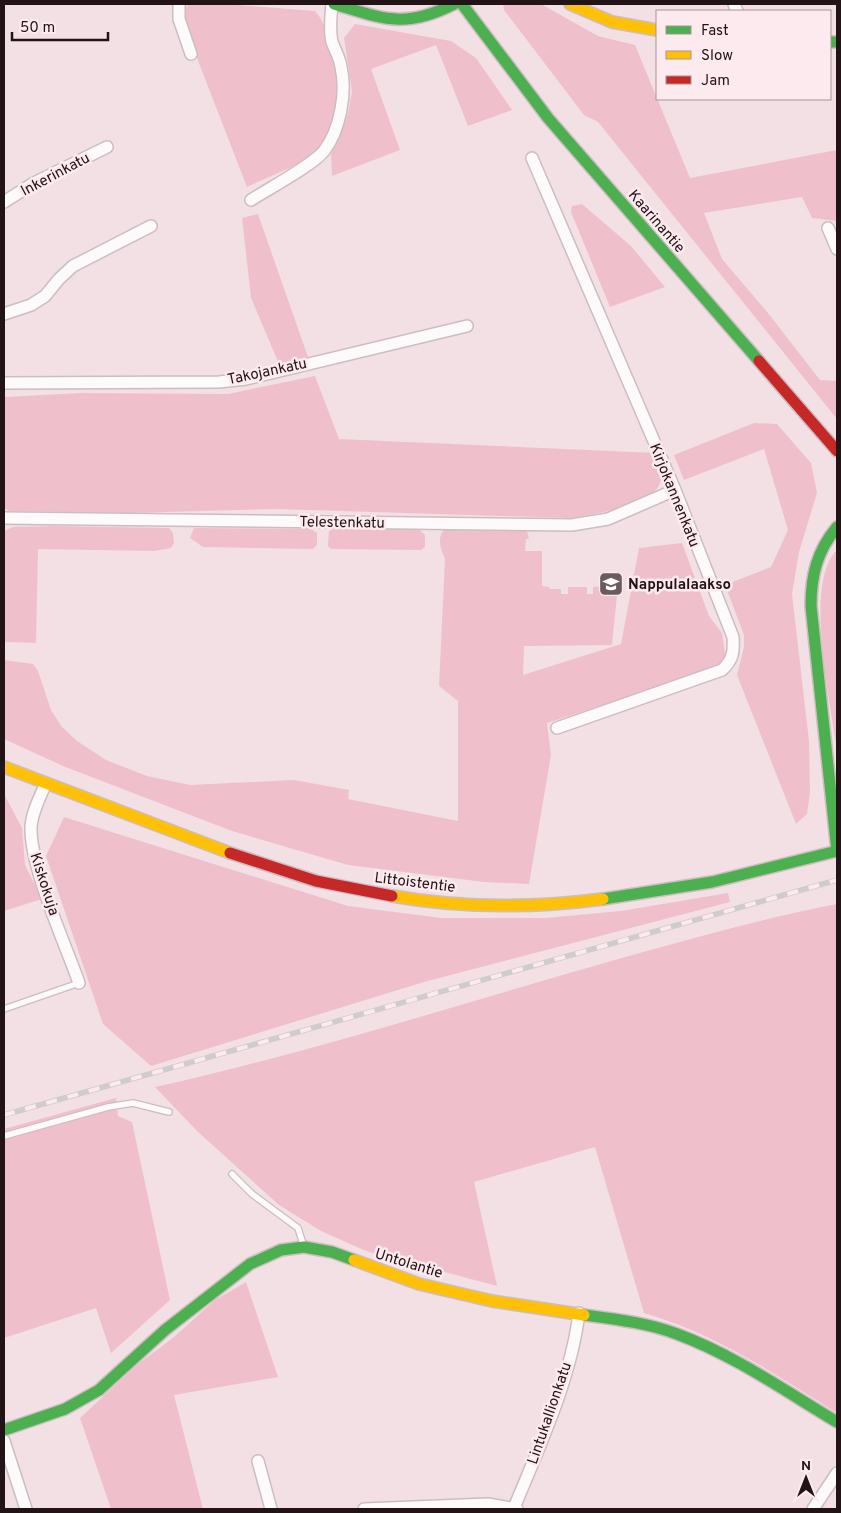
<svg xmlns="http://www.w3.org/2000/svg" width="841" height="1513" font-family="Overpass,sans-serif">
<style>
.green{fill:#efc0cb}
.lines{fill:none;stroke-linecap:round;stroke-linejoin:round}
.lane-casing{stroke:#ccbdc0;stroke-width:8}
.street-casing{stroke:#ccbdc0;stroke-width:14}
.fast-casing{stroke:#ccbdc0;stroke-width:14}
.slow-casing{stroke:#ccbdc0;stroke-width:14}
.jam-casing{stroke:#ccbdc0;stroke-width:14}
.lane{stroke:#fdfafb;stroke-width:5.5}
.street{stroke:#fdfafb;stroke-width:11}
.fast{stroke:#4caf50;stroke-width:11}
.slow{stroke:#ffc107;stroke-width:11}
.jam{stroke:#c62828;stroke-width:11}
.rail-casing{stroke:#d0cbcc;stroke-width:5.5}
.rail{stroke:#fceaee;stroke-width:4;stroke-dasharray:11;stroke-linecap:butt}
.labels{text-anchor:middle;stroke-width:5;stroke-linejoin:round;paint-order:stroke}
.street-label{font-size:15px;fill:#221317;stroke:#fceaee}
.poi-label{font-size:15px;font-weight:bold;fill:#221317;stroke:#fceaee;text-anchor:start}
</style>
<rect width="100%" height="100%" fill="#f2e0e4"/>
<path class="green" d="M 190,4 L 224,4 L 315,11 C 324,21 325,29 329,42 C 338,75 344,116 321,146 C 308,163 267,177 247,187 L 195,53 L 182,15 L 185,7 Z
M 503,4 L 541,4 L 598,36 L 635,45 L 690,178 L 837,150 L 837,221 L 812,218 L 802,197 L 704,213 L 722,259 L 768,313 L 820,380 L 837,381 L 837,419 L 598,122 L 584,115 L 504,10 Z
M 355,24 L 451,41 L 476,58 L 512,110 L 468,126 L 436,45 L 371,69 L 400,150 L 332,176 L 331,154 L 348,114 L 352,91 L 344,38 Z
M 582,204 L 631,246 L 665,287 L 610,307 L 571,212 L 572,206 Z
M 258,214 L 308,357 L 279,364 L 251,298 L 242,218 Z
M 315,376 L 339,439 L 655,453 C 659,463 665,476 658,487 C 645,507 593,514 571,518 L 277,509 L 127,513 L 9,511 L 4,508 L 4,397 L 83,393 L 228,394 Z
M 754,423 L 777,424 L 811,463 L 817,493 L 799,552 L 792,594 L 809,741 L 810,793 L 807,814 L 796,824 L 737,675 L 744,647 L 744,635 L 725,585 L 771,567 L 788,530 L 764,449 L 684,480 L 674,455 Z
M 51,526 L 169,528 L 173,533 L 174,543 L 171,548 L 154,551 L 38,549 L 36,643 L 4,642 L 4,531 L 13,527 Z
M 194,528 L 311,529 L 317,533 L 317,545 L 313,549 L 203,547 L 190,538 Z
M 334,528 L 419,529 L 425,535 L 425,547 L 421,550 L 331,549 L 328,546 L 329,531 Z
M 445,529 L 527,531 L 529,539 L 526,539 L 525,551 L 542,551 L 542,586 L 549,587 L 550,589 L 561,589 L 561,594 L 568,594 L 568,587 L 587,587 L 587,594 L 593,594 L 593,587 L 618,585 L 612,645 L 524,646 L 523,675 L 621,644 L 639,548 L 682,543 L 709,616 L 722,633 L 726,660 L 718,668 L 547,723 L 551,755 L 529,884 L 484,882 L 348,865 L 232,831 L 185,813 L 63,766 L 4,739 L 4,660 L 33,664 L 38,671 L 51,710 L 62,727 L 77,741 L 106,760 L 147,776 L 190,785 L 294,780 L 349,790 L 348,799 L 458,821 L 458,701 L 439,686 L 445,559 C 441,550 436,537 445,529 Z
M 837,550 L 837,751 C 831,705 803,583 837,550 Z
M 4,794 L 22,828 L 25,865 L 42,899 L 4,911 Z
M 64,817 L 348,906 L 441,918 L 546,918 L 621,911 L 728,893 L 730,902 L 424,982 L 151,1066 L 103,1024 L 46,856 Z
M 837,904 L 837,1413 C 773,1373 718,1335 644,1313 L 595,1147 L 474,1182 L 497,1286 L 366,1251 L 321,1231 L 279,1205 L 197,1131 L 155,1087 C 317,1051 476,999 636,954 C 703,936 769,917 837,904 Z
M 116,1098 L 118,1116 L 132,1122 L 170,1300 L 111,1353 L 96,1308 L 4,1338 L 4,1129 Z
M 246,1282 L 278,1377 L 174,1395 L 203,1509 L 111,1509 L 80,1418 L 138,1364 L 174,1337 L 215,1300 Z"/>
<g class="lines">
<defs>
<path id="lane" d="M 4,1009 L 79,983
M 4,1136 L 108,1107 L 133,1103 L 169,1112
M 232,1174 L 252,1194 L 298,1228 L 304,1247"/>
<path id="street" d="M 179,4 L 179,19 L 191,54
M 734,4 L 737,11
M 532,158 L 675,490 L 733,637 C 734,652 733,660 722,670 L 557,728
M 251,200 C 268,189 313,165 324,151 C 340,130 347,93 341,67 C 340,58 335,50 332,42 C 329,29 331,16 332,4
M 4,202 L 34,183 L 107,147
M 828,228 L 837,249
M 4,314 L 31,305 L 45,296 L 59,279 L 73,266 L 151,226
M 4,383 L 219,382 L 246,379 L 467,326
M 4,518 L 572,525 L 608,519 L 675,490
M 46,783 C 40,797 32,812 31,827 C 30,867 65,943 79,983
M 4,1441 L 26,1509
M 258,1461 L 271,1509
M 514,1508 C 539,1447 571,1379 579,1313
M 364,1509 L 488,1504 L 517,1509
M 813,1509 L 837,1473"/>
<path id="fast" d="M 334,4 C 384,19 405,29 454,4
M 462,4 L 548,118 L 759,361
M 830,42 L 837,42
M 837,527 C 817,551 811,575 811,606 L 837,851
M 603,899 L 712,882 L 837,851
M 584,1315 C 614,1319 648,1323 677,1334 C 734,1355 785,1391 837,1422
M 4,1430 L 65,1409 L 99,1390 L 165,1330 L 250,1264 L 281,1250 L 304,1247 L 332,1252 L 354,1260"/>
<path id="slow" d="M 570,4 L 612,22 L 657,30
M 4,767 L 230,853
M 392,896 C 460,908 534,908 603,899
M 354,1260 L 419,1284 L 492,1301 L 584,1315"/>
<path id="jam" d="M 759,361 L 837,451
M 230,853 L 316,881 L 392,896"/>
</defs>
<use href="#lane" class="lane-casing"/>
<use href="#street" class="street-casing"/>
<use href="#fast" class="fast-casing"/>
<use href="#slow" class="slow-casing"/>
<use href="#jam" class="jam-casing"/>
<use href="#lane" class="lane"/>
<use href="#street" class="street"/>
<use href="#fast" class="fast"/>
<use href="#slow" class="slow"/>
<use href="#jam" class="jam"/>
<defs>
<path id="rail" d="M 4,1115 L 837,880"/>
</defs>
<use href="#rail" class="rail-casing"/>
<use href="#rail" class="rail"/>
</g>
<defs>
<symbol id="school-square" viewBox="-11 -11 22 22"><rect x="-9" y="-9" width="18" height="18" rx="4" fill="#6b5b5f" stroke="#fceaee"/><path d="M0-5L7-2L0 1L-7-2ZM-4 1L0 2.5L4 1V4Q0 6-4 4Z" fill="#fff"/></symbol>
</defs>
<g fill-rule="evenodd">
<use href="#school-square" x="597" y="570" width="28" height="28"/>
</g>
<g class="labels">
<g class="street-label">
<text transform="translate(55 174) rotate(-28)" y="5">Inkerinkatu</text>
<text transform="translate(657 221) rotate(49)" y="5">Kaarinantie</text>
<text transform="translate(267 371) rotate(-12)" y="5">Takojankatu</text>
<text transform="translate(675 495) rotate(68)" y="5">Kirjokannenkatu</text>
<text transform="translate(342 522) rotate(1)" y="5">Telestenkatu</text>
<text transform="translate(415 882) rotate(7)" y="5">Littoistentie</text>
<text transform="translate(45 884) rotate(72)" y="5">Kiskokuja</text>
<text transform="translate(409 1263) rotate(17)" y="5">Untolantie</text>
<text transform="translate(549 1413) rotate(-71)" y="5">Lintukallionkatu</text>
</g>
<g class="poi-label">
<text x="628" y="589">Nappulalaakso</text>
</g>
</g>
<rect width="841" height="1513" fill="none" stroke="#221317" stroke-width="10"/>
<rect x="656" y="10" width="175" height="90" fill="#fceaee" stroke="#a59498"/>
<rect x="666" y="26" width="25" height="8" fill="#4caf50" stroke="#a59498"/>
<text x="701" y="35" font-size="15" fill="#221317">Fast</text>
<rect x="666" y="51" width="25" height="8" fill="#ffc107" stroke="#a59498"/>
<text x="701" y="60" font-size="15" fill="#221317">Slow</text>
<rect x="666" y="76" width="25" height="8" fill="#c62828" stroke="#a59498"/>
<text x="701" y="85" font-size="15" fill="#221317">Jam</text>
<g transform="translate(806 1478)" stroke="#fceaee" stroke-width="4" paint-order="stroke">
<path d="M0-4L9 19L0 12L-9 19Z" fill="#221317"/>
<text y="-8" font-size="14" font-weight="bold" text-anchor="middle" fill="#221317">N</text>
</g>
<path d="M12 32v8h96v-8" fill="none" stroke="#221317" stroke-width="2.5"/>
<text x="20" y="32" font-size="15" fill="#221317" stroke="#fceaee" stroke-width="4" paint-order="stroke">50 m</text>
</svg>
